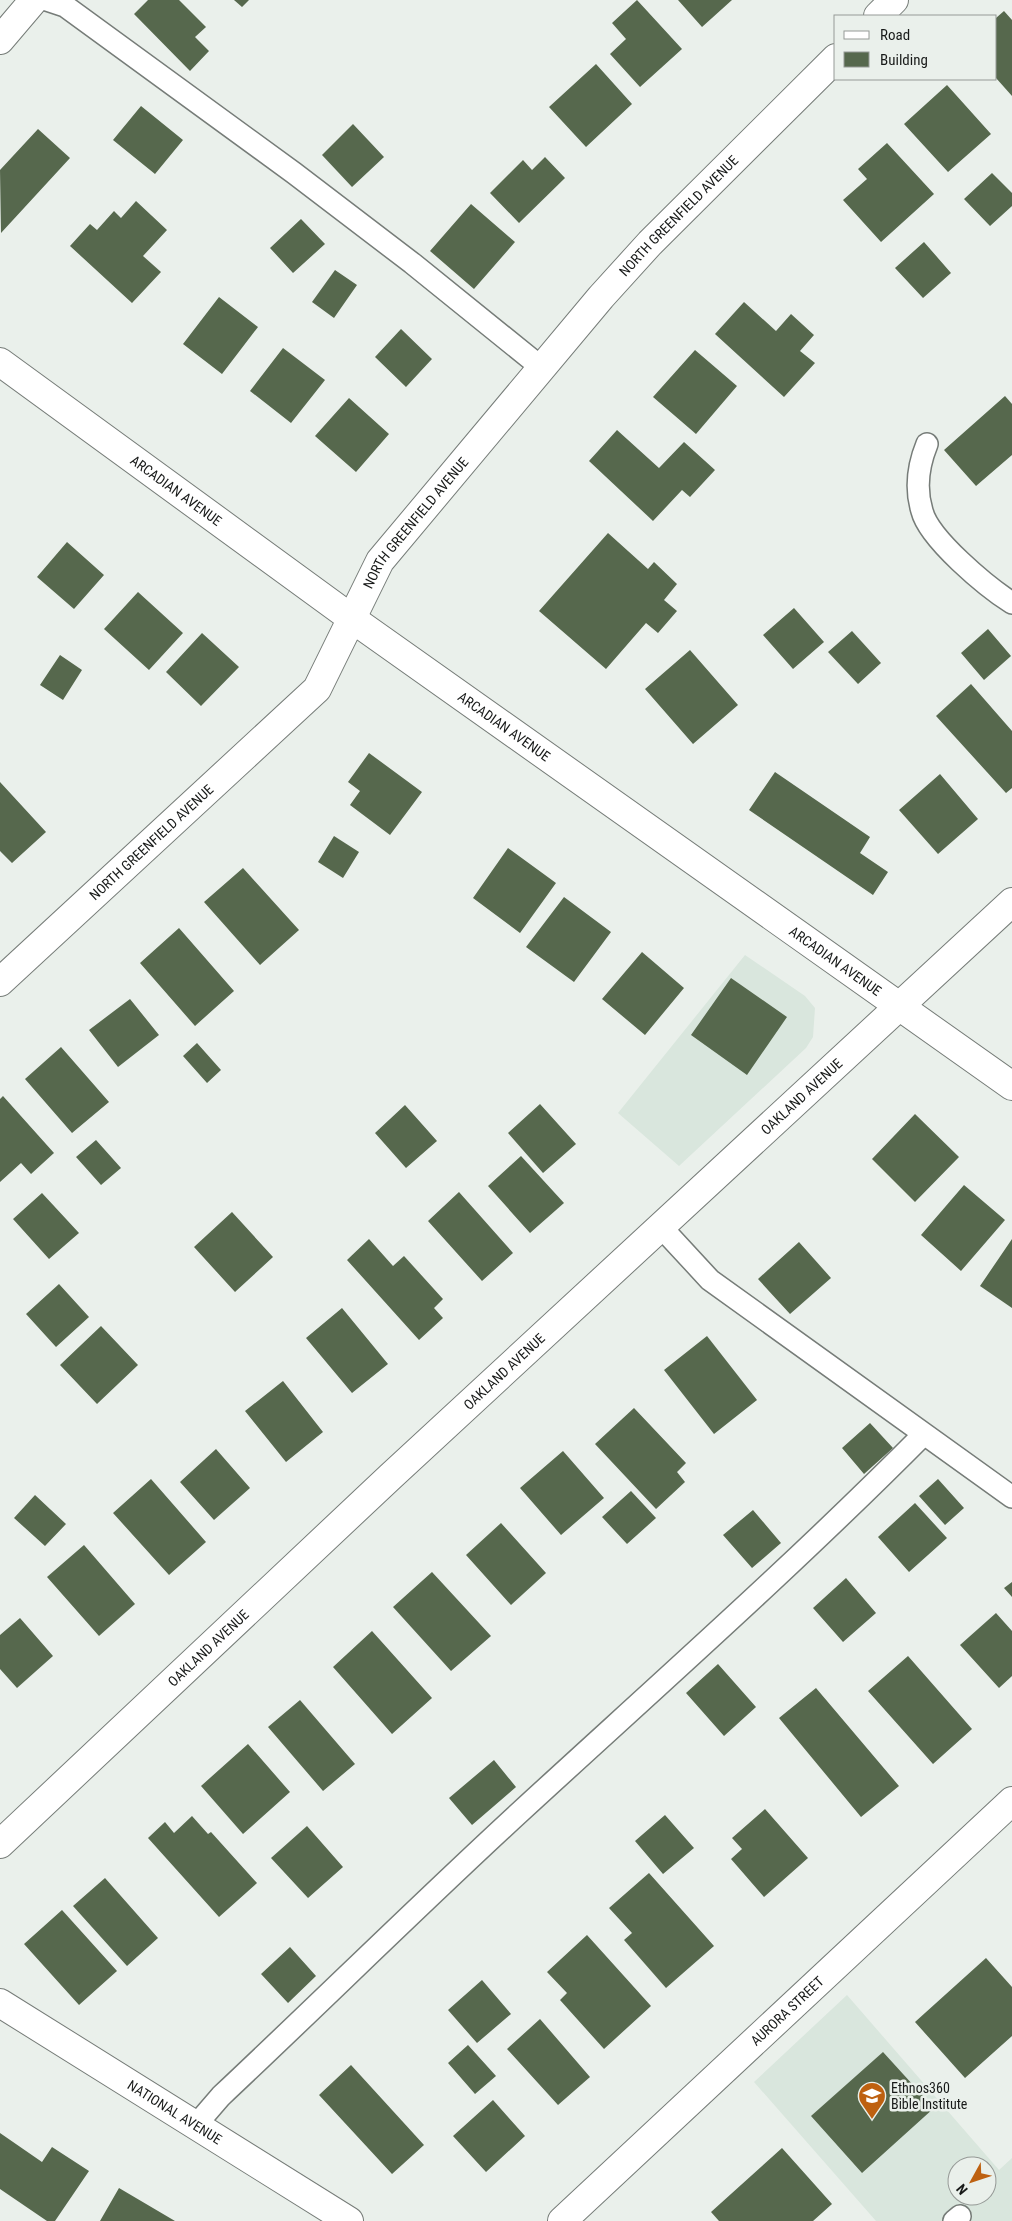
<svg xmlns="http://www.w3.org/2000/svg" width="1012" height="2221" font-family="'Roboto Condensed',sans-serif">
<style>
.built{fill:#d9e6dd;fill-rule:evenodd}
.building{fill:#56684d}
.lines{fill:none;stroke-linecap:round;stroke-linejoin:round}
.lane-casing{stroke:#767c78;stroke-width:24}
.street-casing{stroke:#767c78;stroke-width:30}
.secondary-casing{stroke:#767c78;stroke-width:30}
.lane{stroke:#fff;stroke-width:21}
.street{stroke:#fff;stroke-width:28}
.secondary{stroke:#fff;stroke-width:28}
.labels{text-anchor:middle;stroke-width:5;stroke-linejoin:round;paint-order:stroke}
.street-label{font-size:14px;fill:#181a19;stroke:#eaf0eb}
.poi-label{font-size:14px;fill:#181a19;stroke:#eaf0eb;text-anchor:start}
</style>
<rect width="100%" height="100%" fill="#eaf0eb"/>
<path class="built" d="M 745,955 L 805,996 L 815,1008 L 813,1037 L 806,1048 L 679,1166 L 618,1113 Z
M 847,1995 L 999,2170 L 1012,2158 L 1012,2221 L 876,2221 L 754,2082 ZM 957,2166 L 987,2166 L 987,2196 L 957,2196 Z"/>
<path class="building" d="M 148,0 L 179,0 L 206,27 L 195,37 L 209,51 L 190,71 L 134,14 Z
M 234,0 L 249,0 L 242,7 Z
M 637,0 L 682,49 L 640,87 L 610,54 L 626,39 L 612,23 Z
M 678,0 L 732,0 L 702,27 Z
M 1004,11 L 1012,20 L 1012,96 L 996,78 L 996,18 Z
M 596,64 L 632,104 L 586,147 L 549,107 Z
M 947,85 L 991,134 L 948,172 L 904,124 Z
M 141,106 L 183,140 L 155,174 L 113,140 Z
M 353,124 L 384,157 L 352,187 L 322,155 Z
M 38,129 L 70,158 L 1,233 L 0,170 Z
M 887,143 L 934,194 L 881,242 L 843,200 L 867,179 L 858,169 Z
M 545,157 L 565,178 L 519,223 L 490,193 L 523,160 L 532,170 Z
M 992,173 L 1012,193 L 1012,206 L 990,226 L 964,199 Z
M 136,201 L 167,230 L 143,256 L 161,272 L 132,303 L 70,246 L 90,224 L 97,230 L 114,211 L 121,218 Z
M 471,204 L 515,242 L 474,289 L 430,251 Z
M 301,219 L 325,244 L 293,273 L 270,248 Z
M 924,242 L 951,273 L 923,298 L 895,268 Z
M 335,270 L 357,285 L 334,318 L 312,302 Z
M 219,297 L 258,327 L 222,374 L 183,344 Z
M 744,302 L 776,331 L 791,314 L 814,335 L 800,351 L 815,363 L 784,397 L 715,334 Z
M 401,329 L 432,359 L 406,387 L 375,357 Z
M 283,348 L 325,380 L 291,423 L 250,391 Z
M 695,350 L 737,386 L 696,434 L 653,397 Z
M 1005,396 L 1012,404 L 1012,455 L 976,486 L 944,450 Z
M 349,398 L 389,434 L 356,472 L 315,436 Z
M 617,430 L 659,468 L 684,442 L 715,470 L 690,497 L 682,490 L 653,521 L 589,461 Z
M 608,533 L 648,569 L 654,562 L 677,584 L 664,600 L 677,611 L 658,633 L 646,623 L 606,669 L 539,611 Z
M 67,542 L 104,575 L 74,609 L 37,577 Z
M 138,592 L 183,633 L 149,670 L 104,629 Z
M 794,608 L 824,642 L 793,669 L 763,635 Z
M 988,629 L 1011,656 L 984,680 L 961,653 Z
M 852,631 L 881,663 L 858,684 L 828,652 Z
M 202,633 L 239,667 L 201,706 L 166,672 Z
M 690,650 L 738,705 L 693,744 L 645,689 Z
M 60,655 L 82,670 L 63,700 L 40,685 Z
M 971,684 L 1012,731 L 1012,788 L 1006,793 L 936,716 Z
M 369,753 L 422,792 L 390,835 L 350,805 L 360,791 L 348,782 Z
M 775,772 L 870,837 L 860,853 L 888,872 L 873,895 L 749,810 Z
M 940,774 L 978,819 L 938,854 L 899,810 Z
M 0,782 L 46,832 L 12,863 L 0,851 Z
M 334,836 L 359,852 L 343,878 L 318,862 Z
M 508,848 L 556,883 L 520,933 L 473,898 Z
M 243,868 L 299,930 L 260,965 L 204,902 Z
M 564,897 L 611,932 L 574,982 L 526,947 Z
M 179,928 L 234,991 L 195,1026 L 140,963 Z
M 642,952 L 684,988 L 645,1035 L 602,999 Z
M 731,978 L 787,1017 L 747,1075 L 691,1035 Z
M 130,999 L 159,1035 L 118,1067 L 89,1030 Z
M 197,1043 L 221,1070 L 207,1083 L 183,1056 Z
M 61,1047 L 109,1102 L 72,1133 L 25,1079 Z
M 3,1096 L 54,1153 L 31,1174 L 21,1163 L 0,1182 L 0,1099 Z
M 540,1104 L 576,1144 L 543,1173 L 508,1133 Z
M 405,1105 L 437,1141 L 406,1168 L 375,1133 Z
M 915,1114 L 959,1157 L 915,1202 L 872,1159 Z
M 96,1140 L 121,1168 L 101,1185 L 76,1157 Z
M 521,1156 L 564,1203 L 530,1233 L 488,1186 Z
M 964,1185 L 1005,1220 L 961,1271 L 921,1235 Z
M 459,1192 L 513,1253 L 482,1281 L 428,1221 Z
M 42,1193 L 79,1233 L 49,1259 L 13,1219 Z
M 232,1212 L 273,1257 L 235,1292 L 194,1247 Z
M 369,1239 L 393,1266 L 404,1256 L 443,1299 L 434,1308 L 443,1318 L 419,1340 L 347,1260 Z
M 1012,1239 L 1012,1308 L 980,1286 Z
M 799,1242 L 831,1278 L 790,1314 L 758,1279 Z
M 59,1284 L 89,1317 L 56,1347 L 26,1314 Z
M 342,1308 L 388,1364 L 352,1393 L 306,1338 Z
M 101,1326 L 138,1365 L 97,1404 L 60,1365 Z
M 707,1336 L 757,1400 L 714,1434 L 664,1370 Z
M 283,1381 L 323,1432 L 286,1462 L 245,1411 Z
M 634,1408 L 686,1463 L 677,1472 L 685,1482 L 656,1509 L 595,1444 Z
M 870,1423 L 893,1448 L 864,1474 L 842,1448 Z
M 216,1449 L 250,1488 L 214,1520 L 180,1482 Z
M 563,1451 L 604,1498 L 561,1535 L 520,1488 Z
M 151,1479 L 206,1542 L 169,1575 L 113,1513 Z
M 938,1479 L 964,1508 L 945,1525 L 919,1496 Z
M 631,1491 L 656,1518 L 627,1544 L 602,1517 Z
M 35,1495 L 66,1524 L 45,1546 L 14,1518 Z
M 915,1503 L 947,1538 L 909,1572 L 878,1537 Z
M 753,1510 L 781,1543 L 752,1568 L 723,1535 Z
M 501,1523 L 546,1573 L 511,1605 L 466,1555 Z
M 84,1545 L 135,1604 L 99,1636 L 47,1577 Z
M 432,1572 L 491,1636 L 451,1671 L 393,1607 Z
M 846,1578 L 876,1613 L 843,1642 L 813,1608 Z
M 1012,1582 L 1012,1597 L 1004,1588 Z
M 996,1613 L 1012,1631 L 1012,1676 L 999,1688 L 960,1645 Z
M 20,1618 L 53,1656 L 17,1688 L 0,1669 L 0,1635 Z
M 372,1631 L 432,1698 L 392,1734 L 333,1667 Z
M 908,1656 L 972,1729 L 933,1764 L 868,1691 Z
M 718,1664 L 756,1707 L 724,1736 L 686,1693 Z
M 816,1688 L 899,1786 L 861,1817 L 779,1718 Z
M 300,1700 L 355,1764 L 323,1791 L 268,1727 Z
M 248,1744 L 290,1792 L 243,1834 L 201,1786 Z
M 494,1760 L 516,1787 L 472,1825 L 449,1798 Z
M 765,1809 L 808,1858 L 764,1897 L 731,1859 L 742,1849 L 732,1838 Z
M 665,1815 L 694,1848 L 663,1874 L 635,1841 Z
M 192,1816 L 208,1834 L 211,1832 L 257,1883 L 219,1917 L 148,1838 L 165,1822 L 174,1833 Z
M 307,1826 L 343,1867 L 308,1898 L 271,1858 Z
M 649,1873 L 714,1946 L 666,1988 L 624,1940 L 632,1933 L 609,1908 Z
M 105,1878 L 158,1938 L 127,1966 L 73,1906 Z
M 62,1910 L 117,1971 L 79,2005 L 24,1944 Z
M 587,1935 L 651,2006 L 604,2049 L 560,2000 L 567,1993 L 547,1972 Z
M 290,1947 L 316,1976 L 288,2003 L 261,1974 Z
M 986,1958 L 1012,1987 L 1012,2036 L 965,2078 L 915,2022 Z
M 482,1980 L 511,2014 L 477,2043 L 448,2010 Z
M 540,2019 L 590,2077 L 558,2105 L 507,2049 Z
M 468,2045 L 496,2076 L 475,2094 L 448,2063 Z
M 883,2052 L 934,2108 L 862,2173 L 811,2116 Z
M 351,2065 L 424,2145 L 392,2174 L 319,2095 Z
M 493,2100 L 525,2136 L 486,2172 L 453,2136 Z
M 0,2133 L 42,2162 L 52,2147 L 89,2171 L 55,2221 L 47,2221 L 0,2189 Z
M 782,2148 L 832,2204 L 813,2221 L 719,2221 L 711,2212 Z
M 119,2188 L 175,2221 L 100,2221 Z"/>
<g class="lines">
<defs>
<path id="lane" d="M 47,0 L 65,6 L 294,173 L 412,263 L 542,368
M 927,444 C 918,466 915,488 922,511 C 929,539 987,587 1012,603
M 661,1227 L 710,1280 L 1012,1497
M 196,2125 L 221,2096 C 321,2002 419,1905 520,1812 C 656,1687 794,1565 924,1434
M 954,2221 L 960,2216"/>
<g id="street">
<path d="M 878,16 L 894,0"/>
<path d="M 0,40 L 34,0"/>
<path id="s1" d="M 0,982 L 317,689 L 380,561 L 601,297 L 650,243 L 836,58"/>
<path id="s2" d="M 0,2003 L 349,2221"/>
<path id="s3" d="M 562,2221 L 1012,1801"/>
</g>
<g id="secondary">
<path id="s4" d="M 0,362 L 351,618 L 1012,1086"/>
<path id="s5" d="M 0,1844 L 390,1477 L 1012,902"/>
</g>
</defs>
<use href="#lane" class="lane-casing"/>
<use href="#street" class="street-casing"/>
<use href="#secondary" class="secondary-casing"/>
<use href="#lane" class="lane"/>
<use href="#street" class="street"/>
<use href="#secondary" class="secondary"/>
</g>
<defs>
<symbol id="university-pin" viewBox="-11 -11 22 30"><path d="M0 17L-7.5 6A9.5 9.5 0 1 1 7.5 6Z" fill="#be6111" stroke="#eaf0eb"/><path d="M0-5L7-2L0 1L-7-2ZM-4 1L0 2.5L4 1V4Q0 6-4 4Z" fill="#fff"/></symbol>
</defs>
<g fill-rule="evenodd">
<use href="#university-pin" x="856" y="2080" width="32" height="43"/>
</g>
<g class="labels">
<g class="street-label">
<text dy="5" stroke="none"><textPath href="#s1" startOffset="1031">NORTH GREENFIELD AVENUE</textPath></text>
<text dy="5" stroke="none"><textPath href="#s4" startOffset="218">ARCADIAN AVENUE</textPath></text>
<text dy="5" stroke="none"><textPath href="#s1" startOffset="626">NORTH GREENFIELD AVENUE</textPath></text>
<text dy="5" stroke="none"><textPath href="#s4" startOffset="622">ARCADIAN AVENUE</textPath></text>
<text dy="5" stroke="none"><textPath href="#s1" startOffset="206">NORTH GREENFIELD AVENUE</textPath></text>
<text dy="5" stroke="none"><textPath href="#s4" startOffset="1028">ARCADIAN AVENUE</textPath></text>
<text dy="5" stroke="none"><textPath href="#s5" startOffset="1096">OAKLAND AVENUE</textPath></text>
<text dy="5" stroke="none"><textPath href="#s5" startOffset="691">OAKLAND AVENUE</textPath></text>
<text dy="5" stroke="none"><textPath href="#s5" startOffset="286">OAKLAND AVENUE</textPath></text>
<text dy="5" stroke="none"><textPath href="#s3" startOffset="308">AURORA STREET</textPath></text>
<text dy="5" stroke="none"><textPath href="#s2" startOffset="206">NATIONAL AVENUE</textPath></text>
</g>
<g class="poi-label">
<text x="891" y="2093">Ethnos360<tspan x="891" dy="16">Bible Institute</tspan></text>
</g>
</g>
<rect x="834" y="15" width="162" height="65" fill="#eaf0eb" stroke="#969a97"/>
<rect x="844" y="31" width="25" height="8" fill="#ffffff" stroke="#969a97"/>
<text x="880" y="40" font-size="15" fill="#181a19">Road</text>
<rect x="844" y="52" width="25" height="15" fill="#56684d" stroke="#969a97"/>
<text x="880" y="65" font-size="15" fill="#181a19">Building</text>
<g transform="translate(972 2181) rotate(230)"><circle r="24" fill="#eaf0eb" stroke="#969a97"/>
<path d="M0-4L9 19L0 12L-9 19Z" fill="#be6111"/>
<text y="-8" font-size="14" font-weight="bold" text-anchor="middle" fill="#181a19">N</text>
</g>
</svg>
